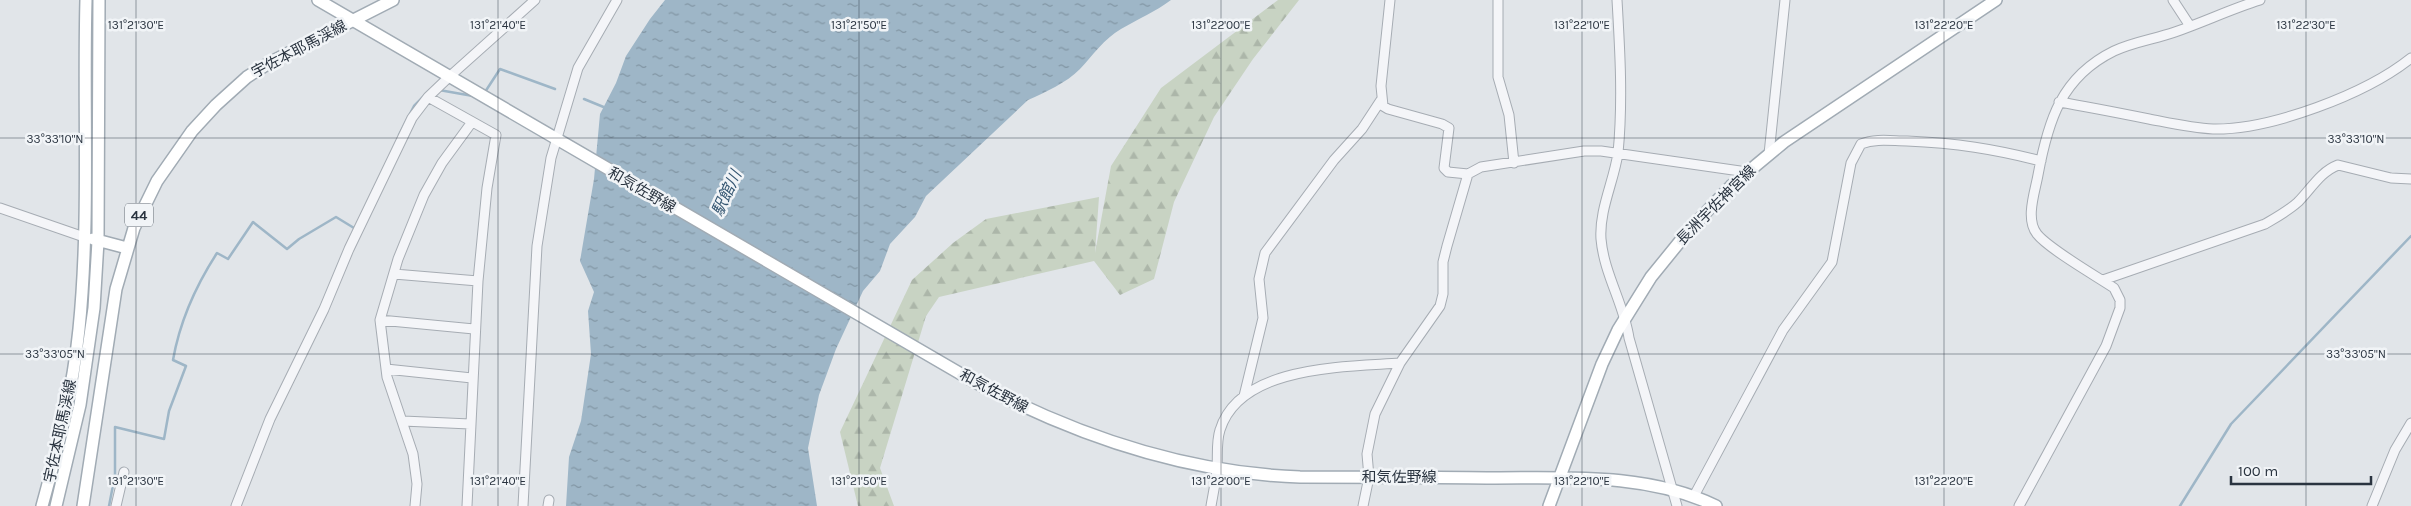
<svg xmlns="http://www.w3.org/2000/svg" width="2411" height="506" font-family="Karla,'Noto Sans JP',sans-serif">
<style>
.forest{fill:url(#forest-firs)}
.water{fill:url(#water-ripples)}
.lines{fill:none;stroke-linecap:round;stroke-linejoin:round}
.stream{stroke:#9eb6c7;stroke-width:2.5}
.minor-casing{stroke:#a6acb3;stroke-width:11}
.major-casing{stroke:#a1abb4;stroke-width:14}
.minor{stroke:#f4f5f8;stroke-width:9}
.major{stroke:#fff;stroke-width:11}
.ticks{fill:none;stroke:#2a3440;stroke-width:1;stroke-opacity:0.45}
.labels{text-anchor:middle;stroke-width:5;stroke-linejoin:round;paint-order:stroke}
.shield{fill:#f1f4f7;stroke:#666e77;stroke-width:1}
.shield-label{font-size:14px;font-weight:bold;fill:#2a3440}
.street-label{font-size:15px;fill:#2a3440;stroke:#f1f4f7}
.water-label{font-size:16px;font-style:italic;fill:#365772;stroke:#f1f4f7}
.ticks-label{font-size:12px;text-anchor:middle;fill:#2a3440;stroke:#f1f4f7;stroke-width:5;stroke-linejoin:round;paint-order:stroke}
</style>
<defs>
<pattern id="forest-firs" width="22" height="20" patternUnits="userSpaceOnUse" patternTransform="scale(1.25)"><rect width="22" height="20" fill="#c8d3c3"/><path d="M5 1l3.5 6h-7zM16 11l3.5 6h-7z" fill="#acb6a9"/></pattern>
<pattern id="water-ripples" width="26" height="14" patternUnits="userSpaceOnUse" patternTransform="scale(1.25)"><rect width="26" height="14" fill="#9eb6c7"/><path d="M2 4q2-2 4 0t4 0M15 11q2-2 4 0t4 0" fill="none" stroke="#8195a3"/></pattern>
</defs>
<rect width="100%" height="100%" fill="#e1e5e9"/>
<path class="forest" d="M 1278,0 L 1299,0 L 1253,59 L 1214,117 L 1174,202 L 1154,279 L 1120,295 L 1094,261 L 939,297 L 926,316 L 880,468 L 894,506 L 858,506 L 840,432 L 912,280 L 953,243 L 986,219 L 1099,197 L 1095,253 L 1111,166 L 1161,88 Z"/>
<path class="water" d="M 665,0 L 1171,0 C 1155,12 1138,19 1121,29 C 1104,39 1093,55 1080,69 C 1066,83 1046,92 1028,100 L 926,196 L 915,217 L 890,244 L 880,271 L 863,291 L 836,349 L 819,395 L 808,448 L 817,506 L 566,506 L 569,457 L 581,421 L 591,354 L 588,311 L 594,292 L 580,261 L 594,179 L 600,114 L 616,83 L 626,56 L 650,19 Z"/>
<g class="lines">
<path class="stream" d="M 439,90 L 473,96
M 485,92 L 500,69 L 555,89
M 584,99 L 606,108
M 399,135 L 414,106 L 429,91
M 109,506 L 115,475 L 115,427 L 164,439 L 169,411 L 186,366 L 173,360 C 180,320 195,287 217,253 L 228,259 L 253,222 L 287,249 L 299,239 L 336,217 L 354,228 L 356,226
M 2180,506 L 2231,424 L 2411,236"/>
<defs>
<path id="minor" d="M 1390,0 L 1381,86 L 1383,106 L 1388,109 L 1442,124 L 1449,128 L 1444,168 L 1448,172 L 1468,174
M 1498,0 L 1498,77 L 1509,115 L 1514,163
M 1617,0 C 1620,51 1623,102 1618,153 C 1614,181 1599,210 1601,239 C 1604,274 1624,304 1629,338 L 1677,506
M 2173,0 L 2190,26
M 428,97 L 496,135 L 487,188 L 478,281 L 467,506
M 2059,102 C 2089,107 2119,113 2149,119 C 2170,123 2192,128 2213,129 C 2271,130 2366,94 2411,58
M 1769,154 L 1785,0
M 0,208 L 84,237
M 394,274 L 478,281
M 2103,280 L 2265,224 C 2277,217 2288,211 2298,202 C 2311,189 2320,172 2338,165 L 2391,178 L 2411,179
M 380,320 L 474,329
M 386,369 L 472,378
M 1244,396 L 1263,318 L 1259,279 L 1265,253 L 1334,160 L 1362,129 L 1381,100
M 403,421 L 470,424
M 1694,496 L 1783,330 L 1832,262 L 1851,163 L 1861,144 C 1876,138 1892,141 1907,141 C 1956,143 1994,149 2041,161
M 116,506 L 124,472
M 236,506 L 270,419 L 324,309 L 349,249 L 412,118 L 428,97 L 449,77 L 535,0
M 415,506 L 417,484 L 413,454 L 387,377 L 380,320 L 398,259 L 424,195 L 442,163 L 472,122
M 523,506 L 537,246 L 551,158 L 578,68 L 617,0
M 548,506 L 549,500
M 1211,506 C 1213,494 1216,481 1217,468 C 1218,456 1216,442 1220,430 C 1240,365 1346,367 1400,363
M 1363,506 L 1369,477 L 1367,454 L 1375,414 L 1400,363 L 1440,306 L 1443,294 L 1443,262 L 1447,246 L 1468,174 L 1481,167 L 1584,151 L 1601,151 L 1747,172
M 2019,506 L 2106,346 L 2120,308 L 2120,300 L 2114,288 C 2096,276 2049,249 2037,234 C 2025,219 2035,192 2038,175 C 2048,121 2061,77 2114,51 C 2133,42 2155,39 2175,32 C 2204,22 2231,9 2260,0
M 2372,506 L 2395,450 L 2411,423"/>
<path id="major" d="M 318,0 L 973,381 C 1074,435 1184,473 1300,477 C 1365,477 1430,477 1495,478 C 1569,478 1647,473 1716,506
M 93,239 L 127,248
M 42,506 C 58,448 73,389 79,329 C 90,220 83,109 86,0
M 56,506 L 80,405 L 94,308 L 98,241 L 99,0
M 83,506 L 116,289 L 134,228 L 157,181 L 192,131 L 216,105 L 247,77 L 269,63 L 393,0
M 1549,506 L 1602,364 L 1618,330 L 1651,277 L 1690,229 L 1731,186 L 1784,142 L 1996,0"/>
</defs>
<use href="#minor" class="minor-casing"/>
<use href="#major" class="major-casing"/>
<use href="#minor" class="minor"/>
<use href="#major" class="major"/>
</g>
<path class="ticks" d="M 136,0 L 136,506M 498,0 L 498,506M 859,0 L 859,506M 1221,0 L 1221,506M 1582,0 L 1582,506M 1944,0 L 1944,506M 2306,0 L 2306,506M 0,138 L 2411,138M 0,354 L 2411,354"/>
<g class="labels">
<rect class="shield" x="125" y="203.5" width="28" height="23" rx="4"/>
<g class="shield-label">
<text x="139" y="220">44</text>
</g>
<g class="street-label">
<text transform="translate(299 49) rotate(-28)" y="5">宇佐本耶馬渓線</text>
<text transform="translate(642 190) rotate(30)" y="5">和気佐野線</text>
<text transform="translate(1716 205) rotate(-45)" y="5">長洲宇佐神宮線</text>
<text transform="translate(994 391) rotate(28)" y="5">和気佐野線</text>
<text transform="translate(60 431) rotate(-78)" y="5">宇佐本耶馬渓線</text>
<text x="1399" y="482">和気佐野線</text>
</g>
<g class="water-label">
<text transform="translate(726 193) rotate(-65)" y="6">駅館川</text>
</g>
</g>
<g class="ticks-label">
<text x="136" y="29">131°21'30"E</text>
<text x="498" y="29">131°21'40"E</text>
<text x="859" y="29">131°21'50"E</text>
<text x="1221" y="29">131°22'00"E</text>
<text x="1582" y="29">131°22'10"E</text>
<text x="1944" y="29">131°22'20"E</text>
<text x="2306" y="29">131°22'30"E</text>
<text x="55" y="143">33°33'10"N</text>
<text x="2356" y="143">33°33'10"N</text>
<text x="55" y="358">33°33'05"N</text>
<text x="2356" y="358">33°33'05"N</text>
<text x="136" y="485">131°21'30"E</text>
<text x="498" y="485">131°21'40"E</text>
<text x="859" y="485">131°21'50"E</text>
<text x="1221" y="485">131°22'00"E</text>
<text x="1582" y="485">131°22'10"E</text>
<text x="1944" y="485">131°22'20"E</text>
</g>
<path d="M2231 476v8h140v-8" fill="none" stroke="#2a3440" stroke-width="2.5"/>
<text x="2238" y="476" font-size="15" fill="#2a3440" stroke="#f1f4f7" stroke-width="4" paint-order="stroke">100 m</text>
</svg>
